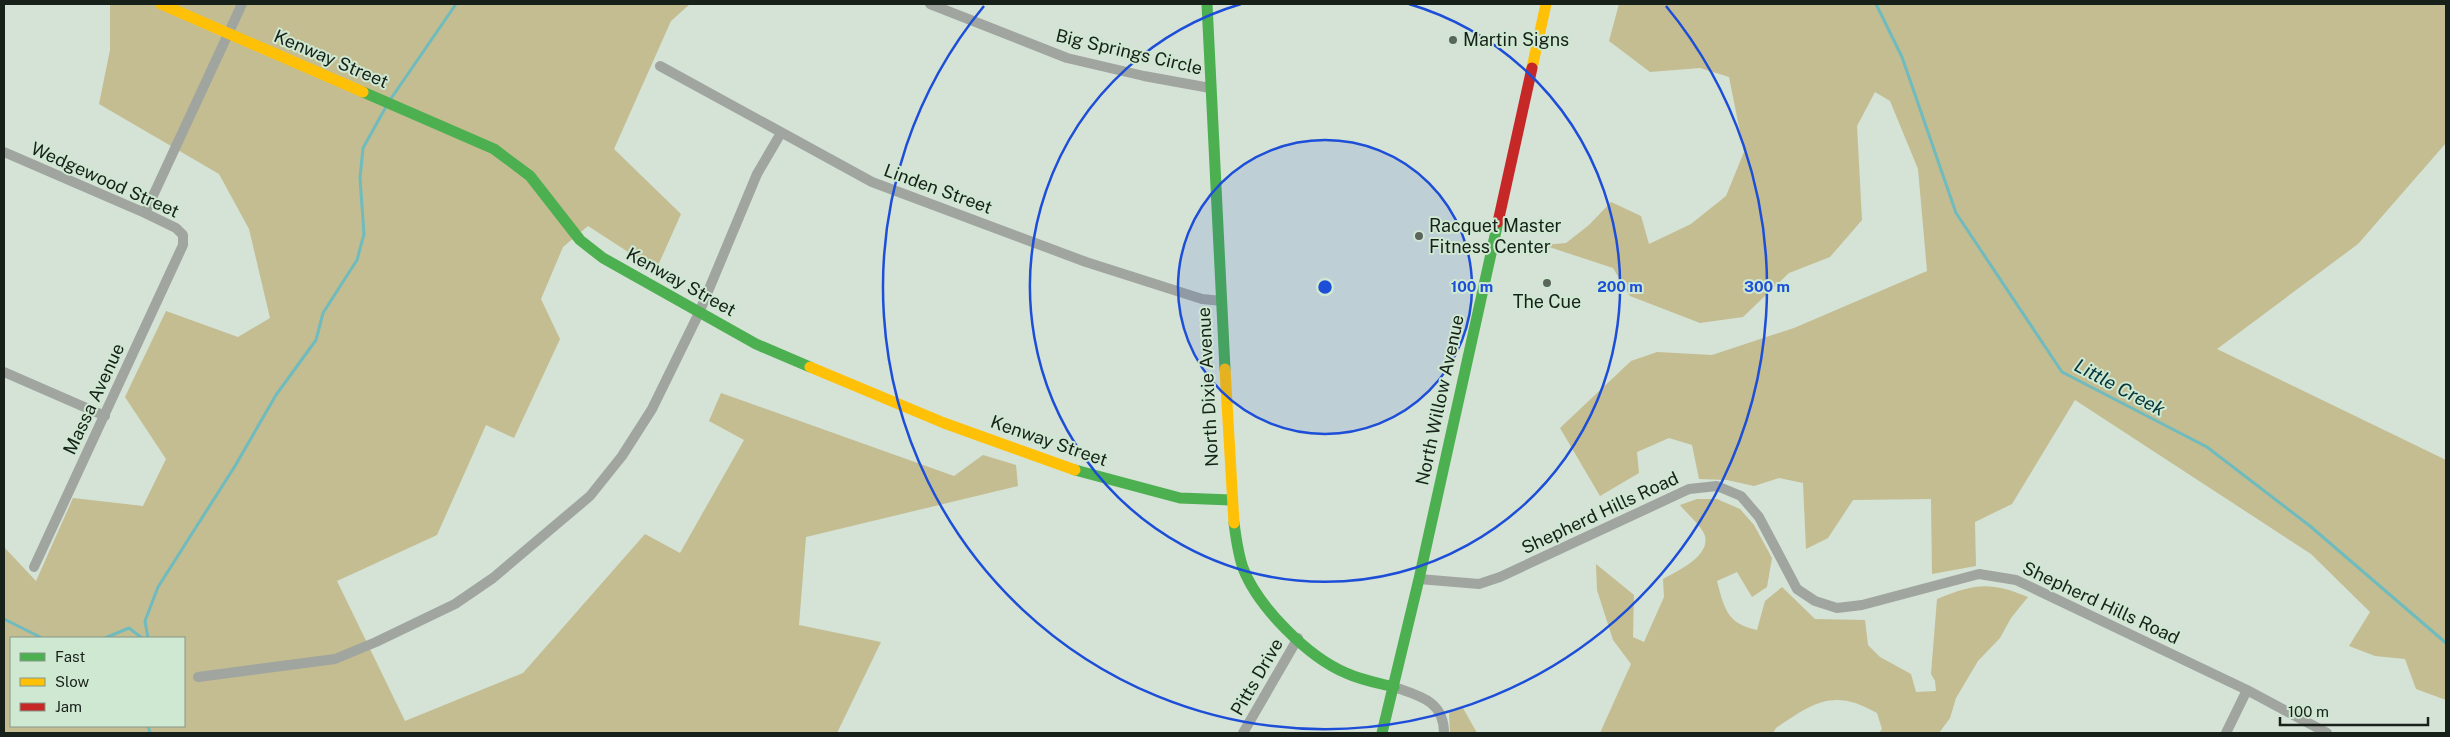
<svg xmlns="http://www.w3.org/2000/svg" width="2450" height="737" font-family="'Public Sans',sans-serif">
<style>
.forest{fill:#c3bd91;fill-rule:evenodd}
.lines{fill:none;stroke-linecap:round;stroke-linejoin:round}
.stream{stroke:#6fbbbe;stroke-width:3}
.street{stroke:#a0a59f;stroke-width:10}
.fast{stroke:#4caf50;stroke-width:11}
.slow{stroke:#ffc107;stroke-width:11}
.jam{stroke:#c62828;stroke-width:11}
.ring{fill:none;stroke:#1d4ed8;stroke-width:2.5}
.poi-dot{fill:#5a655b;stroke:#cfe8d2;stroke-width:2}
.labels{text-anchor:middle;stroke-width:4;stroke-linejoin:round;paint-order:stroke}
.poi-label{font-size:18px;fill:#182119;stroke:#cfe8d2;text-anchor:start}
.street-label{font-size:18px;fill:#182119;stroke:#cfe8d2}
.water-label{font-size:19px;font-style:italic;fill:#04363b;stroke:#cfe8d2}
.centre{fill:#1d4ed8;stroke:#cfe8d2;stroke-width:2.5}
.ring-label{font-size:15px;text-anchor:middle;font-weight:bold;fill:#1d4ed8;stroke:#cfe8d2;stroke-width:4;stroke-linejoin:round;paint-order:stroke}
</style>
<rect width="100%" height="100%" fill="#d5e2d6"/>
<path class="forest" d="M 110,4 L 690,4 L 671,21 L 614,149 L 681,214 L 656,270 L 588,226 L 563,247 L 541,299 L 560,339 L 514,438 L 486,425 L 437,535 L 337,581 L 405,721 L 523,673 L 645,534 L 680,553 L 744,440 L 709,421 L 721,393 L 954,476 L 983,455 L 1016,465 L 1018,486 L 806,537 L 799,625 L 881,642 L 837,733 L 4,733 L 4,547 L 36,581 L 73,498 L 143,506 L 166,459 L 125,397 L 166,311 L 238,337 L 270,318 L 249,229 L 219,174 L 99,104 L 110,50 ZM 11,638 L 184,638 L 184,726 L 11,726 Z
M 1619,4 L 2446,4 L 2446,143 L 2358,244 L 2217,349 L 2446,460 L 2446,700 L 2416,689 L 2405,659 L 2375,656 L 2349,646 L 2370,612 L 2311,554 L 2075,400 L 2012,504 L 1975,522 L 1976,566 L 1932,574 L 1931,499 L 1853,500 L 1828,538 L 1806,549 L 1803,483 L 1779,478 L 1754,486 L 1727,480 L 1699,479 L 1692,445 L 1669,438 L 1637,452 L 1639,473 L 1600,496 L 1560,428 L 1631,361 L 1657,352 L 1712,355 L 1794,328 L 1927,271 L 1918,169 L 1890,101 L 1875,92 L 1857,126 L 1862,220 L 1830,257 L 1789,273 L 1743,317 L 1700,323 L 1630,296 L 1613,268 L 1543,245 L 1566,243 L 1589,225 L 1611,202 L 1641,216 L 1649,244 L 1691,224 L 1726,196 L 1744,152 L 1729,77 L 1700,68 L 1650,72 L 1609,41 Z
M 1697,499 L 1717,499 L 1740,509 L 1754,525 L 1772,558 L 1767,587 L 1752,597 L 1737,572 L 1717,581 C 1724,608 1727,624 1757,630 L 1765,601 L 1782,587 L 1815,619 L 1865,620 L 1868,645 L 1880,657 L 1911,674 L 1916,692 L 1936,691 L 1935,681 L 1931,674 L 1937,599 C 1975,584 1989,581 2028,597 L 2011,618 L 2000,638 L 1978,661 L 1956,698 L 1950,718 L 1939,733 L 1879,733 L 1882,729 L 1877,713 C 1834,688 1814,702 1776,728 L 1773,733 L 1600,733 L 1631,664 L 1613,640 L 1597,590 L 1596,564 L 1634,595 L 1633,637 L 1644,642 L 1664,597 L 1663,579 C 1677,571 1710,557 1705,536 C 1702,526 1687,514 1680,505 Z
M 1463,708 L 1477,733 L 1450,733 L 1449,713 Z"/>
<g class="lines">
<path class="stream" d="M 1876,4 L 1902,57 L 1956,213 L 2062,372 L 2207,447 L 2310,526 L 2446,643
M 390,100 L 456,4
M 4,619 L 42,638
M 105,638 L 129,628 L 142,638
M 148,638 L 145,621 L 158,587 L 235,466 L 276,395 L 316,340 L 323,313 L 357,260 L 364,234 L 360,178 L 363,148 L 387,105
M 148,726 L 150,733"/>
<path class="street" d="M 930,4 L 1067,58 L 1144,76 L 1210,88
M 660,66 L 872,182 L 1086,262 L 1202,299 L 1222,301
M 4,152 L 145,213 L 176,228 L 183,235 L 183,245 L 34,567
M 145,213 L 242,4
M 4,372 L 105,416
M 1419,579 L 1479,584 L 1500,577 L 1689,489 L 1717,486 L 1741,496 L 1759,517 L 1797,589 L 1815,601 L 1837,608 L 1862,605 L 1979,574 L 2016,580 L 2247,690 L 2327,733
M 198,677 L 335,659 L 376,642 L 455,604 L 493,578 L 590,496 L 622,456 L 652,409 L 699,313 L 757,174 L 781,133
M 1394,687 C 1420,696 1444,701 1444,733
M 1243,733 L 1298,638
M 2226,733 L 2247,690"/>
<path class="fast" d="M 1207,4 L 1225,369
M 363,92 L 494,149 L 530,176 L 580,240 L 603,258 L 756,344 L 810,367
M 1075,470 L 1180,498 L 1231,500
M 1234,523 C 1236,538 1238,554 1243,568 C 1258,607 1308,657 1346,673 C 1361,680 1378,683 1394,687
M 1382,733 L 1419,579 L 1498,222"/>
<path class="slow" d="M 161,4 L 363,92
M 1532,68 L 1546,4
M 810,367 L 944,423 L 1075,470
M 1225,369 L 1234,523"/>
<path class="jam" d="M 1498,222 L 1532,68"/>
</g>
<circle cx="1325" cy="287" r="147" fill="#1d4ed8" fill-opacity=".12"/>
<g class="ring">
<circle cx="1325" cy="287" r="147"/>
<path d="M1409 4A295 295 0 1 1 1241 4"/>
<path d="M1666 6A442 442 0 1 1 984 6"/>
</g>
<g class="poi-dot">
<circle cx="1453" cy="40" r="5"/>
<circle cx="1419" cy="236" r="5"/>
<circle cx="1547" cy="283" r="5"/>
</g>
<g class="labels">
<g class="poi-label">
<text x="1463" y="46">Martin Signs</text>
<text x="1429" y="232">Racquet Master<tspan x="1429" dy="21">Fitness Center</tspan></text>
<text x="1547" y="308" text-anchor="middle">The Cue</text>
</g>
<g class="street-label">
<text transform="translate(1129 52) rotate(13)" y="6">Big Springs Circle</text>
<text transform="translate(331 59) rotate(23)" y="6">Kenway Street</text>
<text transform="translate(105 180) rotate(24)" y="6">Wedgewood Street</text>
<text transform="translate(938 189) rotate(20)" y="6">Linden Street</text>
<text transform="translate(681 282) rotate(29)" y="6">Kenway Street</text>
<text transform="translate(1208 387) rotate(-93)" y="6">North Dixie Avenue</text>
<text transform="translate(94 399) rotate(-65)" y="6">Massa Avenue</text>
<text transform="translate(1440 400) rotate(-78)" y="6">North Willow Avenue</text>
<text transform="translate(1049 441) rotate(19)" y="6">Kenway Street</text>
<text transform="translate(1600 513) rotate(-25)" y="6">Shepherd Hills Road</text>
<text transform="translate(2101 603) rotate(25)" y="6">Shepherd Hills Road</text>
<text transform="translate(1257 677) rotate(-60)" y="6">Pitts Drive</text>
</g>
<g class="water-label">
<text transform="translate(2120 387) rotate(28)" y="7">Little Creek</text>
</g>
</g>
<circle cx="1325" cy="287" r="8" class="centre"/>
<g class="ring-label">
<text x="1472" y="292">100 m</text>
<text x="1620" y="292">200 m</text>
<text x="1767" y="292">300 m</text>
</g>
<rect width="2450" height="737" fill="none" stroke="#182119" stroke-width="10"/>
<rect x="10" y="637" width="175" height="90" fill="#cfe8d2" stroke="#869888"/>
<rect x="20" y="653" width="25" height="8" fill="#4caf50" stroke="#869888"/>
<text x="55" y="662" font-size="15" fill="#182119">Fast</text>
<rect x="20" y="678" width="25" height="8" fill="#ffc107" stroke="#869888"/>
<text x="55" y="687" font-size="15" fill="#182119">Slow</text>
<rect x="20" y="703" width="25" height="8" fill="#c62828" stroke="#869888"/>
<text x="55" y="712" font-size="15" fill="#182119">Jam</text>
<path d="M2280 717v8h148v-8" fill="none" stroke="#182119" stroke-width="2.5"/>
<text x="2288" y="717" font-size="15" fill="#182119" stroke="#cfe8d2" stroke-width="4" paint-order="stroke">100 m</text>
</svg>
